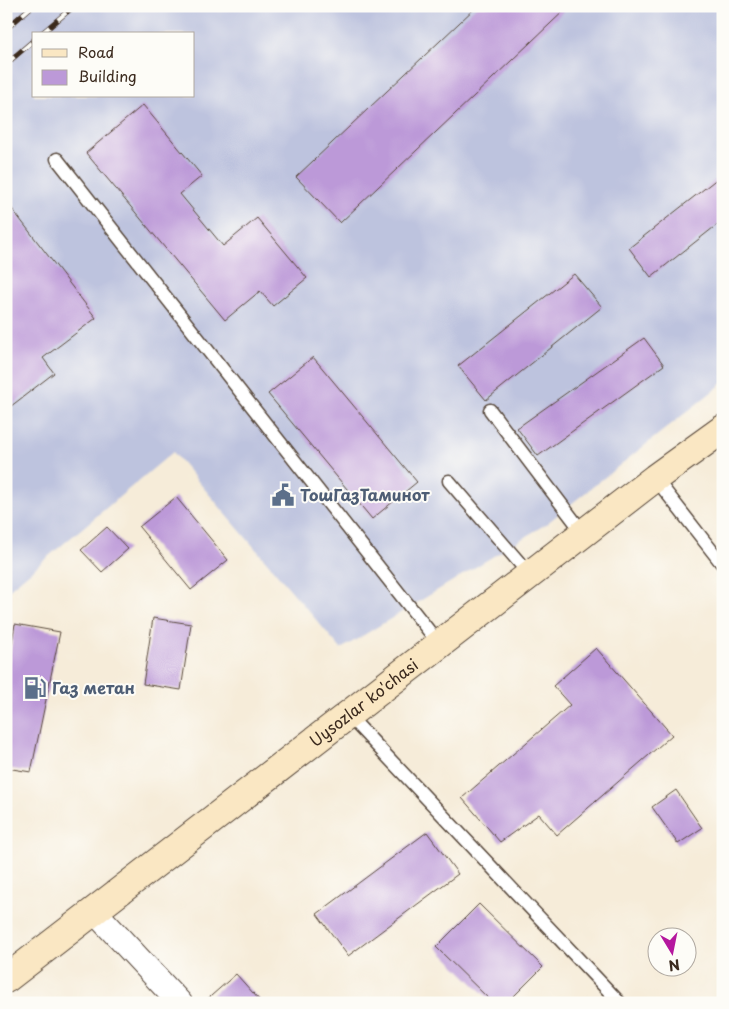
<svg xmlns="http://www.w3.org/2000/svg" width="729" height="1009" font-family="'Playpen Sans',sans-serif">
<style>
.industrial{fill:#bdc3de;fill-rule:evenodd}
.building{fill:#bc99d8}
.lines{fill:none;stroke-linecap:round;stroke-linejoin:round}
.lane-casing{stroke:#57473a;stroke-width:15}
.street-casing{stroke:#57473a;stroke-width:26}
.secondary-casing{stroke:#57473a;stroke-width:30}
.lane{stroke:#fff;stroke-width:12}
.street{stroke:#fff;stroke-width:24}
.secondary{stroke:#fae7c3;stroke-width:28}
.rail-casing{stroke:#3b2a1e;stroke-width:5.5}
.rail{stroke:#fdfcf7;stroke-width:4;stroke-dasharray:11;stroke-linecap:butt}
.labels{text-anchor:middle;stroke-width:4;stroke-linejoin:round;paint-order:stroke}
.service-label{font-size:16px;font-weight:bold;fill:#4e5e75;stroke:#fdfcf7;text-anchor:start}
.street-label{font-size:16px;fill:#3b2a1e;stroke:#fdfcf7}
</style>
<rect width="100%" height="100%" fill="#fdfcf7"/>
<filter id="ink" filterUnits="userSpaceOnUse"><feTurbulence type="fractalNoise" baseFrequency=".02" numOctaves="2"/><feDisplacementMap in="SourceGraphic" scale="10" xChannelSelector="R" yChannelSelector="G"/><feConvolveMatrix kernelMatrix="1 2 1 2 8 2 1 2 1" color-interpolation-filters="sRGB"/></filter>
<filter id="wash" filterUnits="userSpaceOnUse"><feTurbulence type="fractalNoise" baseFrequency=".0096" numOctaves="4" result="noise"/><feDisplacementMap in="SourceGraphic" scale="20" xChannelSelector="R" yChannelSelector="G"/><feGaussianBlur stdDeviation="1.12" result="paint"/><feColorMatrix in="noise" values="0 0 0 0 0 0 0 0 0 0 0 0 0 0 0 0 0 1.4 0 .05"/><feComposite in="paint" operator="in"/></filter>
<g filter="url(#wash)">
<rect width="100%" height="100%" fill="#f6ecd9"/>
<path class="industrial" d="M 6,6 L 723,6 L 723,383 L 546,524 L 341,649 L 173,452 L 6,592 ZM 34,34 L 194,34 L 194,96 L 34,96 Z"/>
<g id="blocks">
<path class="building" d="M 477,6 L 569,6 L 340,223 L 296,177 Z
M 143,105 L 202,176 L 180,194 L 223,246 L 257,218 L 307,278 L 273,306 L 260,291 L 225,320 L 86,153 Z
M 723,174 L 723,220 L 651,277 L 629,248 Z
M 6,201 L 96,318 L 43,358 L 54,373 L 6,410 Z
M 574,274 L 602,307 L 486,400 L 458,366 Z
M 644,338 L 664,365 L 538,456 L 517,428 Z
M 313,357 L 417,482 L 372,519 L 268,394 Z
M 176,497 L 228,560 L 191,590 L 139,527 Z
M 107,527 L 128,549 L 102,572 L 81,550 Z
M 153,618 L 191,624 L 181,690 L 143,684 Z
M 15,624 L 60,632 L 31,772 L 6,768 L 6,677 Z
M 596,648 L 672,735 L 557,835 L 539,814 L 500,842 L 462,798 L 570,705 L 553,686 Z
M 676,790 L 702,828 L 678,844 L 652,807 Z
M 427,832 L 458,874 L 348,956 L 317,914 Z
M 479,904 L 543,967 L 507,1003 L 493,1003 L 436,947 Z
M 236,974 L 262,1003 L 203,1003 Z"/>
</g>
</g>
<g filter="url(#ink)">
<use href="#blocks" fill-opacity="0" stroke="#57473a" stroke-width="1"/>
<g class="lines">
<defs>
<path id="lane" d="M 57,159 L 440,645
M 490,410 L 584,534
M 655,478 L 723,565
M 449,481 L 530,575
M 348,715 L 620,1003"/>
<path id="street" d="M 94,911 L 180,1003"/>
<g id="secondary">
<path id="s1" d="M 6,979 L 655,478 L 723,429"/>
</g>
</defs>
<use href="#lane" class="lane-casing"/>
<use href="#street" class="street-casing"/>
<use href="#secondary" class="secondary-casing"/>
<use href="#lane" class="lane"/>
<use href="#street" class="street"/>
<use href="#secondary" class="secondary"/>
<defs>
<path id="rail" d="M 6,29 L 32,6
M 41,34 L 74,6
M 6,64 L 34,40"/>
</defs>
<use href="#rail" class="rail-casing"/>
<use href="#rail" class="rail"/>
</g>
</g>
<defs>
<symbol id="civic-bare" viewBox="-9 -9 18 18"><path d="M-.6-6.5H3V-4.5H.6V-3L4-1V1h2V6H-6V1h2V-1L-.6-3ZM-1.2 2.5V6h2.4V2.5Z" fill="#5c6f8a" stroke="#fdfcf7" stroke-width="2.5" paint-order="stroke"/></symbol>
<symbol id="fuel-bare" viewBox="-9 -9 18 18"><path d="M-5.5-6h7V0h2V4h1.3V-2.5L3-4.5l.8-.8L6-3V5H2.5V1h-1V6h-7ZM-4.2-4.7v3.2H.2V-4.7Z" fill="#5c6f8a" stroke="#fdfcf7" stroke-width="2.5" paint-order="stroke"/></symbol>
</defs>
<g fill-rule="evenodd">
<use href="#civic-bare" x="267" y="479" width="32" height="32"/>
<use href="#fuel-bare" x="19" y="672" width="32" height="32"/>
</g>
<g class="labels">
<g class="service-label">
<text x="300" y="501">ТошГазТаминот</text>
<text x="52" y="694">Газ метан</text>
</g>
<g class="street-label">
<text dy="6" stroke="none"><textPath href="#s1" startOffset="452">Uysozlar ko'chasi</textPath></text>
</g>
</g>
<rect width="729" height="1009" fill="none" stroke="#fdfcf7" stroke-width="25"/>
<rect x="32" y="32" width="162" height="65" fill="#fdfcf7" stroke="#afa8a0"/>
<rect x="42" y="49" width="25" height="8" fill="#fae7c3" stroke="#afa8a0"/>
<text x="78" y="58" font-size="15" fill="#3b2a1e">Road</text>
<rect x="42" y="70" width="25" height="15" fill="#bc99d8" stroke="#afa8a0"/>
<text x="78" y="82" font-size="15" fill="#3b2a1e">Building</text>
<g transform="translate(672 952) rotate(170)"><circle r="24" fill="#fdfcf7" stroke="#afa8a0"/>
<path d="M0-4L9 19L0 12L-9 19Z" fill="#b5179e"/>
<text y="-8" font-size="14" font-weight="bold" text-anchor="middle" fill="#3b2a1e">N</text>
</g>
</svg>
